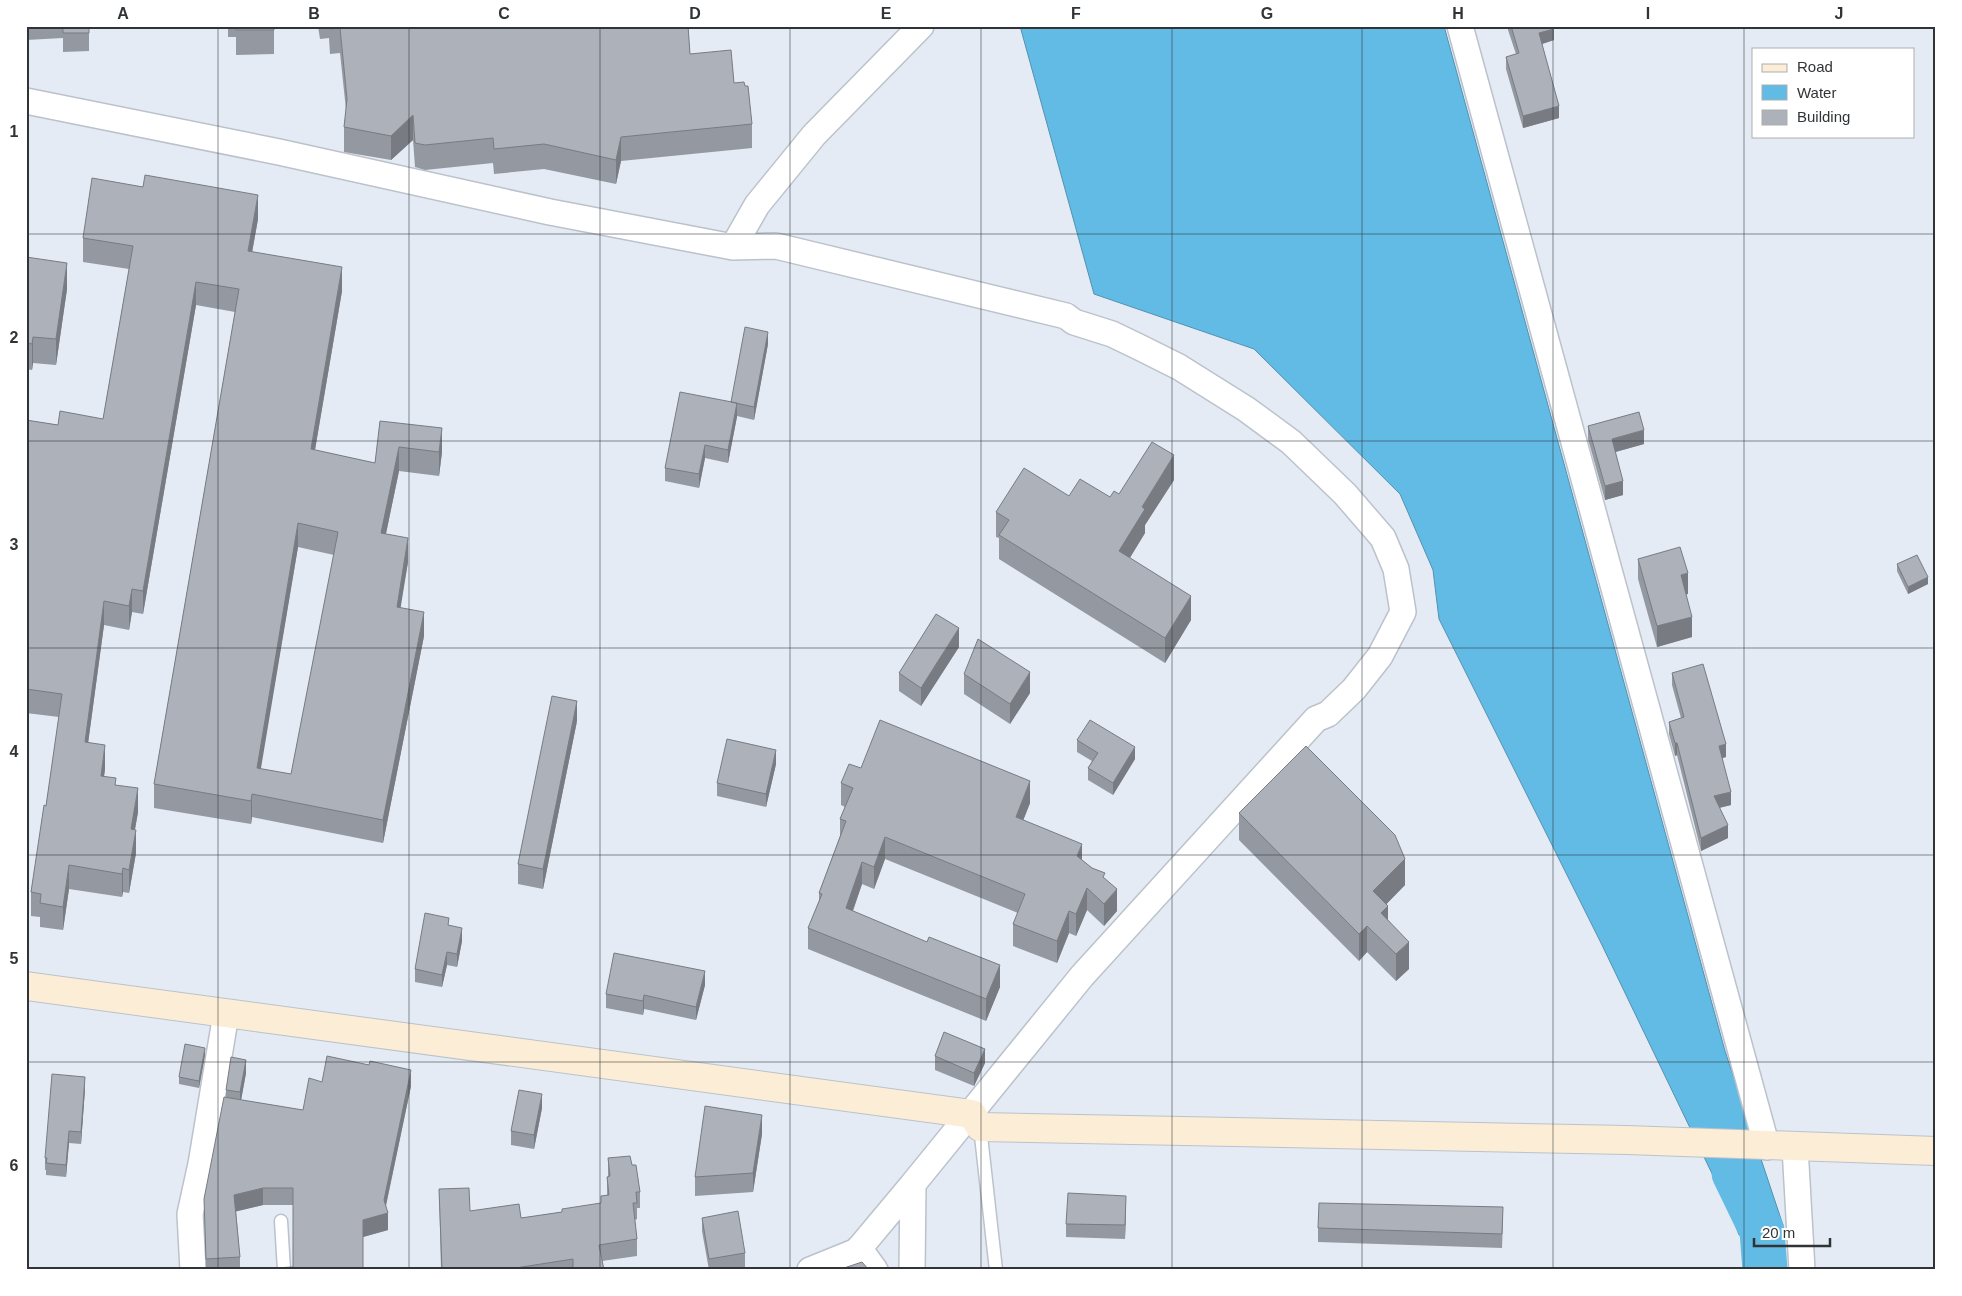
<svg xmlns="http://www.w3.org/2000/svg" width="1962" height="1296" font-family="Helvetica,sans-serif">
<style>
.water{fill:#61bbe4;stroke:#5392b0}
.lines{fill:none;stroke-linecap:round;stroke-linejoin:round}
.river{stroke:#61bbe4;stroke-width:45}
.lane-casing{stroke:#bcc2cb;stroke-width:15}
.street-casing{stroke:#bcc2cb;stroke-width:28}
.secondary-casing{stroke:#bcc2cb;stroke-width:30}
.lane{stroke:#fff;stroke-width:12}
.street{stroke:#fff;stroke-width:25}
.secondary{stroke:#fbedd6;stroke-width:28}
.wall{fill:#9498a0;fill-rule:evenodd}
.shaded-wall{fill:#787c82}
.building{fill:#acb1ba;stroke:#787c82;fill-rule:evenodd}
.grid{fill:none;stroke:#313437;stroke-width:1;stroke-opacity:0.55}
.neatline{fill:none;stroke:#313437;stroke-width:2}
.grid-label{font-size:16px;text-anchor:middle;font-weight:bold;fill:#313437}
</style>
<rect width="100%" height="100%" fill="#e4ebf4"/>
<path class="water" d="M 1020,26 L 1444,26 L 1725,1051 L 1783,1225 L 1739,1235 L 1731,1213 L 1601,943 L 1439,619 L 1433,570 L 1400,494 L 1254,349 L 1094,294 Z"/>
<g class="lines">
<path class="river" d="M 1734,1173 L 1762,1231 L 1765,1270"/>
<defs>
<path id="lane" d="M 980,1127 L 996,1270
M 281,1221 L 284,1270"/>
<path id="street" d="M 1460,26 L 1767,1147
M 26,101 L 279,152 L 550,212 L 733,247 L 776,246 L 1066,316 L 1074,322 L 1112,334 L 1141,348 L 1179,367 L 1246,409 L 1291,442 L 1345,494 L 1383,538 L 1396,569 L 1403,612 L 1380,656 L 1354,689 L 1328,714 L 1316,719 L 1082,976 L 913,1184 L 912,1270
M 733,247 L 757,205 L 814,135 L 921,26
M 1795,1147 L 1802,1270
M 859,1248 L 875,1270
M 193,1270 L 190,1214 L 201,1164 L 226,1014
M 810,1270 L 857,1251 L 913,1184"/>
<path id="secondary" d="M 26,986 L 972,1114 L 980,1127 L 1627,1140 L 1936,1151"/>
</defs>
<use href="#lane" class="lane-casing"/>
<use href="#street" class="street-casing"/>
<use href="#secondary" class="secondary-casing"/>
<use href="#lane" class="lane"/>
<use href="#street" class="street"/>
<use href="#secondary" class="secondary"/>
</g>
<path class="wall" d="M 26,26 L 89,26 L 89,51 L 63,52 L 63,38 L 26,40 Z
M 228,26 L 274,26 L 274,54 L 236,55 L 236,37 L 228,37 Z
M 318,26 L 688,26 L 690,54 L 734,83 L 752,124 L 752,148 L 621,161 L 616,184 L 544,169 L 494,174 L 493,163 L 425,170 L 415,167 L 413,140 L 391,160 L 344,152 L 344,127 L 346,110 L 340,53 L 330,54 L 329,38 L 320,39 Z
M 1508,26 L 1554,26 L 1554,40 L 1542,44 L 1559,118 L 1523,128 L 1506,69 L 1506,57 L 1516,54 L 1508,30 Z
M 258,219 L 252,252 L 342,291 L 315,450 L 375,463 L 380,421 L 442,452 L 439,476 L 399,471 L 386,534 L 408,562 L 400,607 L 424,636 L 383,843 L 252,817 L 251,824 L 154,808 L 154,784 L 235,312 L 196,305 L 143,614 L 132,612 L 129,630 L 104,625 L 88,743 L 105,769 L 104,776 L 116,785 L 138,812 L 135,829 L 136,853 L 129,893 L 123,892 L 122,897 L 69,889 L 63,930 L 40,927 L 40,917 L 31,916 L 31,892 L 46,806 L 59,717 L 26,713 L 26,420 L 58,425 L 103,419 L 129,269 L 83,262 L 83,238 ZM 298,547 L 334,555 L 291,774 L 260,769 Z
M 26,257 L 67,289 L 56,365 L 33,363 L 32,370 L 26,369 Z
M 768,344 L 754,420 L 737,416 L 728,463 L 705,458 L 699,488 L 665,481 L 665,468 L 731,402 Z
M 1588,426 L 1644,444 L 1615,452 L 1623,495 L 1605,500 L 1588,439 Z
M 1174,480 L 1145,525 L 1145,533 L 1130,558 L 1191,620 L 1165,663 L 999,559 L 999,538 L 996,537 L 996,512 L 1069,496 L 1110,497 Z
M 1638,559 L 1688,594 L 1686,594 L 1692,637 L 1657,647 L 1638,579 Z
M 1897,564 L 1928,584 L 1908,594 L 1897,571 Z
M 959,647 L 921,706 L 899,691 L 899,673 Z
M 1672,673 L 1726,757 L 1722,758 L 1731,805 L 1719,808 L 1728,838 L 1701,851 L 1677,755 L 1675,756 L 1669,734 L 1669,722 L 1681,718 L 1672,685 Z
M 964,674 L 1030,693 L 1010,724 L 964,694 Z
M 577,721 L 543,889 L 518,884 L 518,864 Z
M 1077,740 L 1135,759 L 1113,795 L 1088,780 L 1088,768 L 1092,761 L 1077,752 Z
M 776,764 L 766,807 L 717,796 L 717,783 Z
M 861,768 L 1030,803 L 1023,820 L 1082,860 L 1105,879 L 1117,911 L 1104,926 L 1087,910 L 1076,936 L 1069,933 L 1057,963 L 1013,946 L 1013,924 L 1018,913 L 885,859 L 874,889 L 862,884 L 853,911 L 1000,987 L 986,1021 L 808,949 L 808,928 L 819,902 L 819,893 L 840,836 L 840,819 L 845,807 L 841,805 L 841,783 Z
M 1239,813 L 1405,885 L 1386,904 L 1388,920 L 1409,969 L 1396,981 L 1367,952 L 1359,961 L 1239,840 Z
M 449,925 L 462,941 L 457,967 L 447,965 L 442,987 L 415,982 L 415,969 Z
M 705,985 L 696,1020 L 644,1009 L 643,1015 L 606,1008 L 606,994 Z
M 205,1055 L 199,1088 L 179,1084 L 179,1077 Z
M 935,1056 L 985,1063 L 974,1086 L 935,1070 Z
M 246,1073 L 241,1100 L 303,1110 L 322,1082 L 411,1086 L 386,1206 L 388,1230 L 363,1237 L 363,1270 L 206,1270 L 204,1199 L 226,1098 L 226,1090 ZM 263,1205 L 293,1205 L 293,1267 L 240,1269 L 240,1257 L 236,1211 Z
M 85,1089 L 81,1144 L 69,1143 L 66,1177 L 46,1175 L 46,1170 L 45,1170 L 45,1158 Z
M 542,1108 L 534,1149 L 511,1145 L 511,1131 Z
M 762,1134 L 753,1192 L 695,1196 L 695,1177 Z
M 608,1158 L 632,1165 L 640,1192 L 640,1208 L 637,1208 L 637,1219 L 635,1220 L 637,1239 L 637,1256 L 602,1261 L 604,1270 L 441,1270 L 439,1189 L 470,1211 L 521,1218 L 562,1212 L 601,1204 L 601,1196 L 607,1195 L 607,1177 L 608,1177 Z
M 1126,1210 L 1125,1239 L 1066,1237 L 1066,1224 Z
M 702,1218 L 745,1253 L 745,1267 L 728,1270 L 709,1270 L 702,1231 Z
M 1503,1221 L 1502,1248 L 1318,1242 L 1318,1228 Z"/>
<path class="shaded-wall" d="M 1554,29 L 1554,40 L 1539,45 L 1539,33 Z
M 1559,106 L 1559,118 L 1523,128 L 1523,116 Z
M 413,115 L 413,140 L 391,160 L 391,136 Z
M 621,137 L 621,161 L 616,184 L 616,160 Z
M 258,195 L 258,219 L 248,275 L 248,251 Z
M 67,263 L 67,289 L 56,365 L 56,339 Z
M 342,267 L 342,291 L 311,473 L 311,449 Z
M 196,282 L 196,305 L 143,614 L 143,591 Z
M 768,332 L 768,344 L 754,420 L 754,407 Z
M 33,337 L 33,363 L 32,370 L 32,344 Z
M 737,403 L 737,417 L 728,463 L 728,450 Z
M 442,428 L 442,452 L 439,476 L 439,452 Z
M 1644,430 L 1644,444 L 1612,453 L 1612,439 Z
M 705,445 L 705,458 L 699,488 L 699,474 Z
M 399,447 L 399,471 L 381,557 L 381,533 Z
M 1174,455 L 1174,480 L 1145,525 L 1145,533 L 1119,575 L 1119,551 L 1142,507 Z
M 1623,481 L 1623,495 L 1605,500 L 1605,486 Z
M 298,523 L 298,547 L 257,792 L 257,768 Z
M 408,538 L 408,562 L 397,630 L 397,607 Z
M 1688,573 L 1688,594 L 1681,596 L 1681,575 Z
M 1928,577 L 1928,584 L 1908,594 L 1908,587 Z
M 132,589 L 132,612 L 129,630 L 129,606 Z
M 1191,596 L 1191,620 L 1165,663 L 1165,638 Z
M 104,601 L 104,625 L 85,766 L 85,742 Z
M 424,612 L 424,636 L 383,843 L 383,820 Z
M 1692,617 L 1692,637 L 1657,647 L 1657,626 Z
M 959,628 L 959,647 L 921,706 L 921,688 Z
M 1030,672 L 1030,693 L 1010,724 L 1010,704 Z
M 577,701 L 577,721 L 543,889 L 543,869 Z
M 1675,743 L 1677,743 L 1677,755 L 1675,756 Z
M 1726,744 L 1726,757 L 1719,759 L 1719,746 Z
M 105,745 L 105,769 L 101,799 L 101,776 Z
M 1135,747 L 1135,759 L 1113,795 L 1113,783 Z
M 776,750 L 776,764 L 766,807 L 766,794 Z
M 1030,781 L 1030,803 L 1016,839 L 1016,817 Z
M 138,788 L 138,812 L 131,852 L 131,829 Z
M 1731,792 L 1731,805 L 1714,809 L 1714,796 Z
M 252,794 L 252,817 L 251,824 L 251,801 Z
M 1728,825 L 1728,838 L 1701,851 L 1701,838 Z
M 136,830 L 136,853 L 129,893 L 129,870 Z
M 885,837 L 885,859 L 874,889 L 874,867 Z
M 1082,844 L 1082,866 L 1077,856 Z
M 1405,859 L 1405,885 L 1373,918 L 1373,891 Z
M 862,862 L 862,884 L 846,930 L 846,908 Z
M 69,865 L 69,889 L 63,930 L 63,907 Z
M 123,868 L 123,892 L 122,897 L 122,874 Z
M 1087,888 L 1087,910 L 1076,936 L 1076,914 Z
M 1117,889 L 1117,911 L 1104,926 L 1104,904 Z
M 1388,906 L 1388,933 L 1381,913 Z
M 1069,911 L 1069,933 L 1057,963 L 1057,941 Z
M 1367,926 L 1367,952 L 1359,961 L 1359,934 Z
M 462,928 L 462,941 L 457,967 L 457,954 Z
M 1409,942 L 1409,969 L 1396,981 L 1396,954 Z
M 447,952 L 447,965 L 442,987 L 442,975 Z
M 1000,965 L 1000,987 L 986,1021 L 986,999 Z
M 705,971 L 705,985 L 696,1020 L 696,1007 Z
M 644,995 L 644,1009 L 643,1015 L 643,1001 Z
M 205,1048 L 205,1055 L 199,1088 L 199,1081 Z
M 985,1049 L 985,1063 L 974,1086 L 974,1073 Z
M 246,1060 L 246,1073 L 240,1106 L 240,1092 Z
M 411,1070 L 411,1086 L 384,1214 L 388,1213 L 388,1230 L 363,1237 L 363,1220 L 384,1200 Z
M 85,1077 L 85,1089 L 81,1144 L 81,1132 Z
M 542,1094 L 542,1108 L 534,1149 L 534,1135 Z
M 762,1115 L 762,1134 L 753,1192 L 753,1173 Z
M 69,1131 L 69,1143 L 66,1177 L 66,1165 Z
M 263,1188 L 263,1205 L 234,1212 L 234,1195 Z
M 1126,1196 L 1126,1210 L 1125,1239 L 1125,1225 Z"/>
<path class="building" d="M 63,26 L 89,26 L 89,33 L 63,33 Z
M 236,26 L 274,26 L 274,30 L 236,30 Z
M 330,26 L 688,26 L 690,54 L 731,50 L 734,83 L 744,82 L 745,86 L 748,86 L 752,124 L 621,137 L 616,160 L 544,144 L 494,149 L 493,138 L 425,145 L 415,143 L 413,115 L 391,136 L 344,127 L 347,99 L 340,28 L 330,29 Z
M 1511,26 L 1554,26 L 1554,29 L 1539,33 L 1559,106 L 1523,116 L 1506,57 L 1519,53 Z
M 145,175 L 258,195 L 248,251 L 342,267 L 311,449 L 375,463 L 380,421 L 442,428 L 439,452 L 399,447 L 381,533 L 408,538 L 397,607 L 424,612 L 383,820 L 252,794 L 251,801 L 154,784 L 239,289 L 196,282 L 143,591 L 132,589 L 129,606 L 104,601 L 85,742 L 105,745 L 101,776 L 116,778 L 115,785 L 138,788 L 131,829 L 136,830 L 129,870 L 123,868 L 122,874 L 69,865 L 63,907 L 40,903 L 41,894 L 31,892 L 44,805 L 46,806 L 62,694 L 26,689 L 26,420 L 58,425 L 60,411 L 103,419 L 133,246 L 83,238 L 92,178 L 143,187 ZM 298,523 L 338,532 L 291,774 L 257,768 Z
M 26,257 L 67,263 L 56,339 L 33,337 L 32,344 L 26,343 Z
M 745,327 L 768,332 L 754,407 L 731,402 Z
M 680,392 L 737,403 L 728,450 L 705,445 L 699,474 L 665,468 Z
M 1639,412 L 1644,430 L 1612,439 L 1623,481 L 1605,486 L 1588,426 Z
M 1152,442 L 1174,455 L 1142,507 L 1145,509 L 1119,551 L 1191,596 L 1165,638 L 999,535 L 1009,520 L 996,512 L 1024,468 L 1069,496 L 1080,479 L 1110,497 L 1114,491 L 1119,494 Z
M 1680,547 L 1688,573 L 1681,575 L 1692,617 L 1657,626 L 1638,559 Z
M 1917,555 L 1928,577 L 1908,587 L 1897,564 Z
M 936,614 L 959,628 L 921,688 L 899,673 Z
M 978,639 L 1030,672 L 1010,704 L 964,674 Z
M 1703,664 L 1726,744 L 1719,746 L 1731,792 L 1714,796 L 1728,825 L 1701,838 L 1677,743 L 1675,743 L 1669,722 L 1684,717 L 1672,673 Z
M 552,696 L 577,701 L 543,869 L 518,864 Z
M 880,720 L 1030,781 L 1016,817 L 1082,844 L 1077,856 L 1092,868 L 1105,873 L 1103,877 L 1117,889 L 1104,904 L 1087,888 L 1076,914 L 1069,911 L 1057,941 L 1013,924 L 1025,894 L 885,837 L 874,867 L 862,862 L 846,908 L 927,942 L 929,937 L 1000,965 L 986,999 L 808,928 L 822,894 L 819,893 L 846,821 L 840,819 L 853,788 L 841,783 L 849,764 L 861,768 Z
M 1090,720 L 1135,747 L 1113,783 L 1088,768 L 1098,753 L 1077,740 Z
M 727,739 L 776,750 L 766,794 L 717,783 Z
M 1306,746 L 1395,835 L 1405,859 L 1373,891 L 1388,906 L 1381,913 L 1409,942 L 1396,954 L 1367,926 L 1359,934 L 1239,813 Z
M 425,913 L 449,918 L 448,925 L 462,928 L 457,954 L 447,952 L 442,975 L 415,969 Z
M 614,953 L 705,971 L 696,1007 L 644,995 L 643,1001 L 606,994 Z
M 944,1032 L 985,1049 L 974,1073 L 935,1056 Z
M 185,1044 L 205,1048 L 199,1081 L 179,1077 Z
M 327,1056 L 369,1065 L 370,1061 L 411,1070 L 384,1200 L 388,1213 L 363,1220 L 363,1270 L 234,1270 L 293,1267 L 293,1188 L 263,1188 L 234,1195 L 240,1257 L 206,1259 L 204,1199 L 224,1097 L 303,1110 L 309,1078 L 322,1082 Z
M 231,1057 L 246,1060 L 240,1092 L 226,1090 Z
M 52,1074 L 85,1077 L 81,1132 L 69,1131 L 66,1165 L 46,1163 L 47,1158 L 45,1158 Z
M 519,1090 L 542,1094 L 534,1135 L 511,1131 Z
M 705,1106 L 762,1115 L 753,1173 L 695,1177 Z
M 630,1156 L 632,1165 L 636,1165 L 640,1192 L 636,1192 L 637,1203 L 633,1203 L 637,1239 L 599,1245 L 604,1270 L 573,1270 L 573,1259 L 503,1270 L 442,1270 L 439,1189 L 469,1188 L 470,1211 L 519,1204 L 521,1218 L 562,1212 L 562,1209 L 601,1203 L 601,1196 L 609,1195 L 607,1177 L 610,1176 L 608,1158 Z
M 1068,1193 L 1126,1196 L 1125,1225 L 1066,1224 Z
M 1319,1203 L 1503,1207 L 1502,1234 L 1318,1228 Z
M 738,1211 L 745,1253 L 709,1259 L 702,1218 Z
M 862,1262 L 869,1270 L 844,1270 L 844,1268 Z"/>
<path class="grid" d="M 218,26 L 218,1270M 409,26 L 409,1270M 600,26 L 600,1270M 790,26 L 790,1270M 981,26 L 981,1270M 1172,26 L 1172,1270M 1362,26 L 1362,1270M 1553,26 L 1553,1270M 1744,26 L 1744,1270M 26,234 L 1936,234M 26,441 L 1936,441M 26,648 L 1936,648M 26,855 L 1936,855M 26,1062 L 1936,1062"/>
<rect width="1962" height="1296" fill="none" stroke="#ffffff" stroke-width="55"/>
<rect x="1752" y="48" width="162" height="90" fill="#ffffff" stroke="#adaeaf"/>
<rect x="1762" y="64" width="25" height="8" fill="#fbedd6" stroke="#adaeaf"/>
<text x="1797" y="72" font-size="15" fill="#313437">Road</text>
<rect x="1762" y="85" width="25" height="15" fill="#61bbe4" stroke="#adaeaf"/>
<text x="1797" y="98" font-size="15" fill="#313437">Water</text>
<rect x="1762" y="110" width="25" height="15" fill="#acb1ba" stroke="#adaeaf"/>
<text x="1797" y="122" font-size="15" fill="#313437">Building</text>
<path d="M1754 1238v8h76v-8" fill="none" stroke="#313437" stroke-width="2.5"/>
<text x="1762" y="1238" font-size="15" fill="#313437" stroke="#ffffff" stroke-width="4" paint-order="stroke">20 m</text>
<rect x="28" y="28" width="1906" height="1240" class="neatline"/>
<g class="grid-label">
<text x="123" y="19">A</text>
<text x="314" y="19">B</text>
<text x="504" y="19">C</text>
<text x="695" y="19">D</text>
<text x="886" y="19">E</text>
<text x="1076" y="19">F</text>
<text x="1267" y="19">G</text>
<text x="1458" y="19">H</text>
<text x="1648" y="19">I</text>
<text x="1839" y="19">J</text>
<text x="14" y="137">1</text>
<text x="14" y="343">2</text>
<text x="14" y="550">3</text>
<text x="14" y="757">4</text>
<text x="14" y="964">5</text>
<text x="14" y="1171">6</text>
</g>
</svg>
